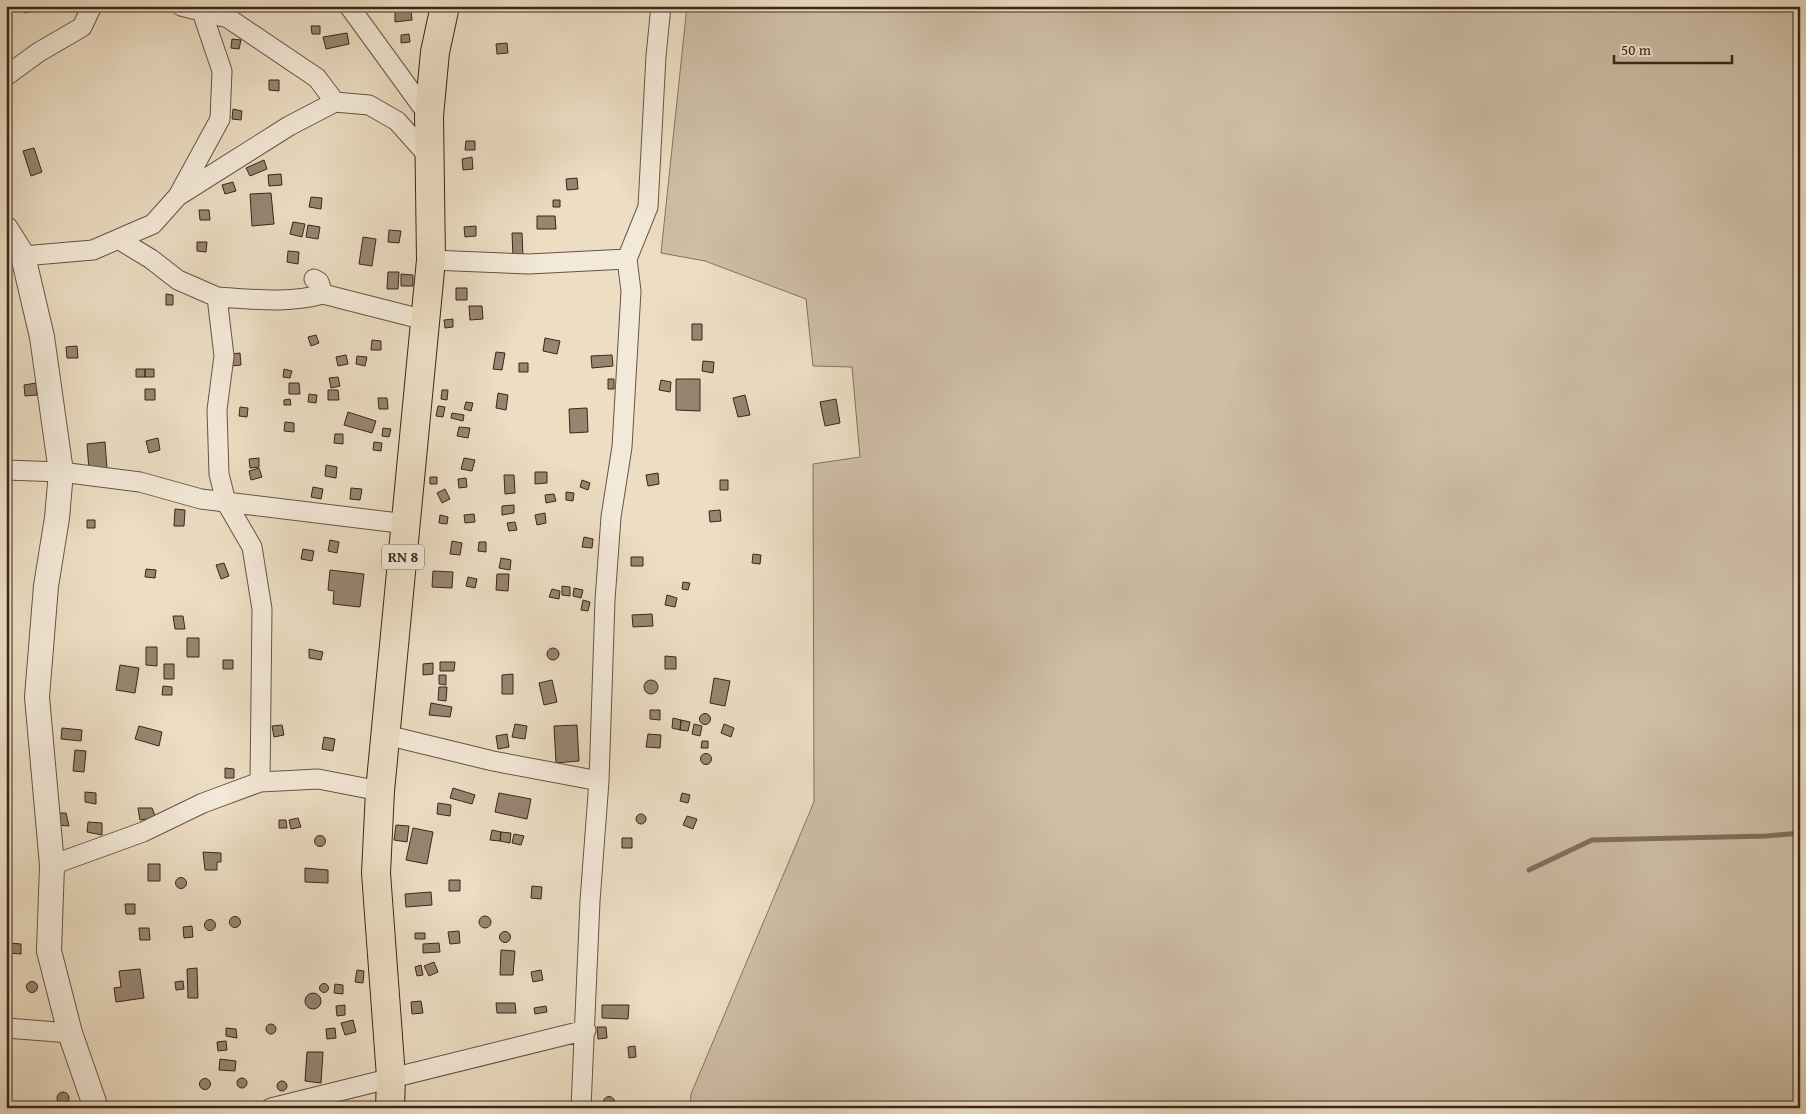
<svg xmlns="http://www.w3.org/2000/svg" width="1806" height="1114" font-family="'Gentium Book Plus',serif">
<style>
.green{fill:#cebea6;stroke:#847260}
.lines{fill:none;stroke-linecap:round;stroke-linejoin:round}
.stream{stroke:#816f5d;stroke-width:5}
.building{fill:#978572;stroke:#3b261a}
.minor-casing{stroke:#675444;stroke-width:21}
.tertiary-casing{stroke:#675444;stroke-width:26}
.primary-casing{stroke:#3b261a;stroke-width:30}
.minor{stroke:#f3e9d8;stroke-width:19}
.tertiary{stroke:#f3e9d8;stroke-width:24}
.primary{stroke:#ecddc3;stroke-width:28}
.labels{text-anchor:middle;stroke-width:4;stroke-linejoin:round;paint-order:stroke}
.shield{fill:#f3e9d8;stroke:#726053;stroke-width:1}
.shield-label{font-size:15px;font-weight:bold;fill:#3b261a}
</style>
<rect width="100%" height="100%" fill="#ecddc3"/>
<filter id="stains"><feTurbulence type="fractalNoise" baseFrequency=".004" numOctaves="4"/><feColorMatrix values="0 0 0 0 .2 0 0 0 0 .09 0 0 0 0 .02 0 0 0 .5 -.17"/></filter>
<radialGradient id="worn" r=".72"><stop offset=".6" stop-color="#630" stop-opacity="0"/><stop offset="1" stop-color="#630" stop-opacity=".3"/></radialGradient>
<path class="green" d="M 687,6 L 1800,6 L 1800,1108 L 690,1108 L 691,1094 L 814,802 L 813,464 L 860,457 L 852,367 L 813,366 L 806,299 L 705,261 L 661,253 Z"/>
<g class="lines">
<path class="stream" d="M 1529,870 L 1592,840 L 1767,836 L 1800,833"/>
</g>
<path class="building" d="M 24,6 L 34,6 L 35,11 L 25,13 Z
M 411,10 L 412,20 L 395,22 L 395,11 Z
M 311,26 L 320,26 L 320,34 L 312,34 Z
M 347,33 L 349,44 L 326,49 L 323,37 Z
M 409,34 L 410,42 L 401,43 L 401,35 Z
M 232,39 L 241,40 L 239,49 L 231,48 Z
M 507,43 L 508,53 L 497,54 L 496,44 Z
M 269,80 L 279,80 L 279,91 L 269,90 Z
M 233,109 L 242,111 L 241,120 L 232,119 Z
M 466,141 L 475,141 L 475,150 L 465,150 Z
M 34,148 L 42,172 L 31,176 L 23,151 Z
M 472,157 L 473,169 L 463,170 L 462,159 Z
M 264,160 L 267,169 L 250,176 L 246,168 Z
M 281,174 L 282,185 L 269,186 L 268,175 Z
M 577,178 L 578,189 L 567,190 L 566,179 Z
M 233,182 L 236,191 L 225,194 L 222,185 Z
M 271,193 L 274,224 L 252,226 L 250,194 Z
M 311,197 L 322,198 L 321,209 L 309,207 Z
M 553,200 L 560,200 L 560,207 L 553,207 Z
M 199,210 L 209,210 L 210,220 L 200,220 Z
M 537,216 L 555,216 L 556,229 L 537,229 Z
M 293,222 L 305,224 L 302,237 L 290,234 Z
M 308,225 L 320,227 L 318,239 L 306,237 Z
M 476,226 L 476,236 L 465,237 L 464,227 Z
M 389,230 L 401,231 L 399,243 L 388,242 Z
M 512,233 L 522,233 L 523,256 L 513,257 Z
M 363,237 L 376,239 L 372,266 L 359,264 Z
M 197,242 L 207,242 L 206,252 L 197,251 Z
M 288,251 L 299,252 L 298,264 L 287,262 Z
M 388,272 L 399,272 L 398,289 L 387,289 Z
M 401,274 L 413,275 L 413,286 L 401,286 Z
M 456,288 L 467,288 L 467,300 L 456,300 Z
M 166,294 L 173,295 L 173,305 L 166,305 Z
M 469,306 L 482,306 L 483,319 L 470,320 Z
M 453,319 L 453,327 L 445,328 L 444,320 Z
M 692,324 L 702,324 L 702,340 L 692,340 Z
M 316,335 L 319,343 L 311,346 L 308,337 Z
M 545,338 L 560,341 L 557,354 L 543,351 Z
M 372,340 L 381,341 L 381,350 L 371,350 Z
M 77,346 L 78,358 L 67,358 L 66,347 Z
M 496,352 L 505,353 L 502,370 L 493,369 Z
M 240,353 L 241,365 L 232,366 L 231,354 Z
M 346,355 L 348,364 L 338,366 L 336,357 Z
M 612,355 L 613,366 L 592,368 L 591,356 Z
M 357,356 L 367,357 L 365,366 L 356,364 Z
M 703,361 L 714,362 L 713,373 L 702,371 Z
M 519,363 L 528,363 L 528,372 L 519,372 Z
M 136,369 L 145,369 L 145,377 L 136,377 Z
M 145,369 L 154,369 L 154,377 L 145,377 Z
M 284,369 L 292,371 L 290,378 L 283,377 Z
M 338,377 L 340,386 L 331,388 L 329,378 Z
M 608,379 L 614,379 L 614,389 L 608,389 Z
M 676,379 L 700,379 L 700,411 L 676,410 Z
M 661,380 L 671,382 L 670,392 L 659,390 Z
M 36,383 L 37,395 L 25,396 L 24,385 Z
M 289,383 L 299,383 L 300,394 L 289,394 Z
M 145,389 L 155,389 L 155,400 L 145,400 Z
M 328,390 L 338,390 L 339,400 L 328,400 Z
M 442,390 L 448,390 L 447,400 L 441,399 Z
M 498,393 L 508,395 L 506,410 L 496,408 Z
M 309,394 L 317,395 L 316,403 L 308,402 Z
M 745,395 L 750,415 L 738,417 L 733,398 Z
M 378,398 L 387,398 L 388,409 L 379,409 Z
M 290,399 L 291,405 L 284,405 L 284,400 Z
M 836,399 L 840,423 L 825,426 L 820,402 Z
M 466,402 L 473,403 L 471,411 L 464,409 Z
M 438,406 L 445,407 L 443,417 L 436,416 Z
M 240,407 L 248,408 L 247,417 L 239,416 Z
M 587,408 L 588,432 L 570,433 L 569,409 Z
M 348,412 L 376,421 L 372,433 L 344,425 Z
M 452,413 L 464,415 L 463,421 L 451,418 Z
M 285,422 L 294,423 L 294,432 L 284,431 Z
M 459,427 L 470,428 L 468,438 L 457,436 Z
M 383,428 L 391,429 L 389,437 L 382,436 Z
M 335,434 L 343,434 L 343,444 L 334,443 Z
M 158,438 L 160,450 L 149,453 L 146,441 Z
M 105,442 L 107,469 L 89,470 L 87,444 Z
M 374,442 L 382,443 L 381,451 L 373,450 Z
M 259,458 L 259,467 L 250,468 L 249,459 Z
M 464,458 L 475,460 L 472,471 L 461,469 Z
M 326,465 L 337,467 L 336,478 L 325,476 Z
M 259,468 L 262,477 L 251,480 L 249,471 Z
M 535,472 L 547,472 L 547,483 L 535,484 Z
M 658,473 L 659,484 L 648,486 L 646,475 Z
M 504,475 L 514,475 L 515,493 L 505,494 Z
M 430,477 L 437,477 L 437,484 L 430,484 Z
M 466,478 L 467,487 L 459,488 L 458,479 Z
M 582,480 L 590,483 L 588,490 L 580,487 Z
M 720,480 L 728,480 L 728,490 L 720,490 Z
M 313,487 L 323,489 L 321,499 L 311,497 Z
M 351,488 L 362,489 L 360,500 L 350,499 Z
M 445,489 L 450,499 L 442,503 L 437,493 Z
M 566,492 L 574,493 L 573,501 L 566,500 Z
M 554,494 L 556,501 L 546,503 L 545,495 Z
M 514,505 L 514,513 L 502,515 L 502,506 Z
M 175,509 L 185,510 L 184,526 L 174,526 Z
M 720,510 L 721,521 L 710,522 L 709,511 Z
M 545,513 L 546,523 L 537,525 L 535,515 Z
M 474,514 L 475,522 L 465,523 L 464,515 Z
M 440,515 L 448,517 L 447,524 L 439,523 Z
M 87,520 L 95,520 L 95,528 L 87,528 Z
M 515,522 L 517,530 L 509,531 L 507,523 Z
M 584,537 L 593,539 L 592,548 L 582,547 Z
M 330,540 L 339,542 L 337,553 L 328,551 Z
M 452,541 L 462,543 L 460,555 L 450,554 Z
M 479,542 L 486,542 L 486,552 L 478,551 Z
M 303,549 L 314,551 L 312,561 L 301,559 Z
M 753,554 L 761,555 L 760,564 L 752,563 Z
M 631,557 L 643,557 L 643,566 L 631,566 Z
M 501,558 L 511,560 L 510,570 L 499,568 Z
M 224,563 L 229,576 L 221,579 L 216,565 Z
M 146,569 L 156,570 L 155,578 L 145,577 Z
M 330,570 L 364,574 L 360,607 L 333,604 L 334,591 L 328,590 Z
M 433,571 L 453,572 L 452,588 L 432,587 Z
M 497,574 L 509,574 L 508,591 L 496,590 Z
M 468,577 L 477,579 L 475,588 L 466,586 Z
M 683,582 L 690,583 L 688,590 L 682,589 Z
M 562,586 L 570,587 L 570,596 L 562,595 Z
M 574,588 L 583,590 L 581,598 L 573,596 Z
M 552,589 L 560,591 L 559,599 L 549,597 Z
M 667,595 L 677,598 L 675,607 L 665,605 Z
M 583,600 L 590,602 L 588,611 L 581,610 Z
M 652,614 L 653,626 L 633,627 L 632,615 Z
M 173,616 L 183,616 L 185,629 L 175,629 Z
M 187,638 L 199,638 L 199,657 L 187,657 Z
M 146,647 L 157,647 L 157,666 L 146,665 Z
M547 654a6 6 0 1 1 12 0a6 6 0 1 1-12 0Z
M 309,649 L 323,652 L 321,660 L 309,658 Z
M 665,656 L 676,657 L 676,669 L 665,669 Z
M 223,660 L 233,660 L 233,669 L 223,669 Z
M 440,662 L 455,662 L 454,671 L 440,671 Z
M 433,663 L 433,674 L 423,675 L 423,664 Z
M 164,664 L 174,664 L 174,679 L 164,679 Z
M 120,665 L 139,668 L 135,693 L 116,690 Z
M 513,674 L 513,694 L 502,694 L 502,675 Z
M 439,675 L 446,675 L 446,685 L 439,684 Z
M 714,678 L 730,681 L 725,706 L 710,703 Z
M 552,680 L 557,702 L 544,705 L 539,683 Z
M644 687a7 7 0 1 1 14 0a7 7 0 1 1-14 0Z
M 163,686 L 172,687 L 172,695 L 162,695 Z
M 439,687 L 447,687 L 446,701 L 438,700 Z
M 431,703 L 452,707 L 450,717 L 429,715 Z
M 650,710 L 660,710 L 660,720 L 650,719 Z
M699.5 719a5.5 5.5 0 1 1 11 0a5.5 5.5 0 1 1-11 0Z
M 673,718 L 681,720 L 680,730 L 672,728 Z
M 681,720 L 690,722 L 688,731 L 680,730 Z
M 515,724 L 527,726 L 525,739 L 512,737 Z
M 694,724 L 702,726 L 700,736 L 692,734 Z
M 724,724 L 734,728 L 731,737 L 721,733 Z
M 282,725 L 284,735 L 274,737 L 272,726 Z
M 577,725 L 579,761 L 556,763 L 554,726 Z
M 139,726 L 162,732 L 159,746 L 135,739 Z
M 62,728 L 82,730 L 81,741 L 61,739 Z
M 507,734 L 509,747 L 498,749 L 496,736 Z
M 648,734 L 661,735 L 660,748 L 646,747 Z
M 324,737 L 335,739 L 333,751 L 322,749 Z
M 702,741 L 708,741 L 708,748 L 701,748 Z
M 75,750 L 86,751 L 84,772 L 73,771 Z
M700.5 759a5.5 5.5 0 1 1 11 0a5.5 5.5 0 1 1-11 0Z
M 225,768 L 234,769 L 234,778 L 225,778 Z
M 453,788 L 475,795 L 472,804 L 450,798 Z
M 85,792 L 96,793 L 96,804 L 85,802 Z
M 499,793 L 531,799 L 527,819 L 495,812 Z
M 682,793 L 690,795 L 688,803 L 680,801 Z
M 438,803 L 451,805 L 450,816 L 437,814 Z
M 138,808 L 152,808 L 156,818 L 140,820 Z
M 55,813 L 66,813 L 69,826 L 57,825 Z
M636 819a5 5 0 1 1 10 0a5 5 0 1 1-10 0Z
M 687,816 L 697,819 L 693,829 L 683,825 Z
M 298,818 L 301,827 L 291,829 L 289,820 Z
M 279,820 L 286,820 L 287,828 L 279,828 Z
M 88,822 L 102,823 L 102,835 L 87,832 Z
M 396,825 L 409,826 L 407,842 L 394,840 Z
M 413,828 L 433,832 L 427,864 L 406,860 Z
M 492,830 L 501,832 L 500,841 L 490,840 Z
M 501,832 L 511,833 L 510,843 L 500,841 Z
M 514,834 L 524,836 L 521,845 L 512,843 Z
M314.5 841a5.5 5.5 0 1 1 11 0a5.5 5.5 0 1 1-11 0Z
M 622,838 L 632,838 L 632,848 L 622,848 Z
M 203,852 L 221,853 L 221,862 L 217,862 L 217,870 L 205,870 Z
M 148,864 L 160,864 L 160,881 L 148,881 Z
M 305,868 L 328,870 L 328,883 L 305,882 Z
M175.5 883a5.5 5.5 0 1 1 11 0a5.5 5.5 0 1 1-11 0Z
M 449,880 L 460,880 L 460,891 L 449,891 Z
M 532,886 L 542,887 L 541,899 L 531,898 Z
M 431,892 L 432,905 L 406,907 L 405,894 Z
M 125,904 L 135,904 L 135,914 L 126,914 Z
M479 922a6 6 0 1 1 12 0a6 6 0 1 1-12 0Z
M229.5 922a5.5 5.5 0 1 1 11 0a5.5 5.5 0 1 1-11 0Z
M204.5 925a5.5 5.5 0 1 1 11 0a5.5 5.5 0 1 1-11 0Z
M 192,926 L 193,937 L 184,938 L 183,927 Z
M 139,928 L 149,928 L 150,940 L 140,940 Z
M 459,931 L 460,943 L 450,944 L 448,932 Z
M499.5 937a5.5 5.5 0 1 1 11 0a5.5 5.5 0 1 1-11 0Z
M 415,933 L 425,933 L 425,939 L 415,939 Z
M 8,943 L 21,944 L 21,954 L 7,953 Z
M 439,943 L 440,952 L 423,953 L 423,944 Z
M 501,950 L 515,951 L 513,975 L 500,975 Z
M 434,962 L 438,972 L 429,976 L 424,966 Z
M 421,965 L 423,975 L 417,976 L 415,967 Z
M 197,968 L 198,998 L 188,998 L 187,969 Z
M 140,969 L 144,998 L 116,1002 L 114,988 L 121,987 L 119,971 Z
M 357,970 L 364,971 L 363,983 L 355,982 Z
M 541,970 L 543,980 L 533,982 L 531,972 Z
M 183,981 L 184,989 L 176,990 L 175,982 Z
M26.5 987a5.5 5.5 0 1 1 11 0a5.5 5.5 0 1 1-11 0Z
M319.5 988a4.5 4.5 0 1 1 9 0a4.5 4.5 0 1 1-9 0Z
M 335,984 L 343,985 L 343,994 L 334,993 Z
M305 1001a8 8 0 1 1 16 0a8 8 0 1 1-16 0Z
M 421,1001 L 423,1013 L 412,1014 L 411,1002 Z
M 496,1003 L 515,1003 L 516,1013 L 497,1013 Z
M 345,1005 L 345,1015 L 337,1016 L 336,1006 Z
M 602,1005 L 629,1005 L 628,1019 L 602,1018 Z
M 546,1006 L 547,1012 L 535,1014 L 534,1008 Z
M 353,1020 L 356,1032 L 345,1035 L 341,1023 Z
M266 1029a5 5 0 1 1 10 0a5 5 0 1 1-10 0Z
M 597,1027 L 606,1027 L 607,1038 L 598,1039 Z
M 226,1028 L 236,1029 L 237,1038 L 226,1036 Z
M 335,1028 L 336,1038 L 327,1039 L 326,1029 Z
M 226,1041 L 227,1050 L 218,1051 L 217,1042 Z
M 635,1046 L 636,1057 L 629,1058 L 628,1047 Z
M 307,1052 L 323,1052 L 321,1083 L 305,1081 Z
M 220,1059 L 236,1061 L 235,1071 L 219,1070 Z
M237 1083a5 5 0 1 1 10 0a5 5 0 1 1-10 0Z
M199.5 1084a5.5 5.5 0 1 1 11 0a5.5 5.5 0 1 1-11 0Z
M277 1086a5 5 0 1 1 10 0a5 5 0 1 1-10 0Z
M57 1098a6 6 0 1 1 12 0a6 6 0 1 1-12 0Z
M603.5 1102a5.5 5.5 0 1 1 11 0a5.5 5.5 0 1 1-11 0Z"/>
<g class="lines">
<defs>
<path id="minor" d="M 181,6 L 228,18 L 317,78 L 335,102 L 369,105 L 397,121 L 430,158
M 349,6 L 429,116
M 6,76 L 39,52 L 82,27 L 92,6
M 178,196 L 220,119 L 222,71 L 200,6
M 118,239 L 151,259 L 178,280 L 217,297 L 224,356 L 217,410 L 219,474 L 226,502 L 252,547 L 262,609 L 260,782
M 23,256 L 93,250 L 153,224 L 178,196 L 289,126 L 335,102
M 431,260 L 529,264 L 627,259
M 314,279 L 319,282 L 323,294 L 425,320
M 217,297 C 252,299 289,304 323,294
M 6,470 L 61,472 L 140,482 L 201,499 L 407,524
M 386,735 L 493,761 L 599,781
M 52,865 L 143,832 L 203,803 L 260,782 L 318,779 L 380,791
M 6,1028 L 70,1033
M 271,1108 L 586,1030
M 581,1108 L 590,901 L 599,781 L 605,600 L 611,517 L 622,447 L 631,291 L 627,259 L 648,207 L 656,56 L 661,6"/>
<path id="tertiary" d="M 6,229 L 23,256 L 42,337 L 61,472 L 57,518 L 46,586 L 37,697 L 52,865 L 49,951 L 70,1033 L 96,1108"/>
<path id="primary" d="M 390,1108 L 391,1077 L 376,873 L 380,791 L 431,260 L 429,116 L 435,52 L 445,6"/>
</defs>
<use href="#minor" class="minor-casing"/>
<use href="#tertiary" class="tertiary-casing"/>
<use href="#primary" class="primary-casing"/>
<use href="#minor" class="minor"/>
<use href="#tertiary" class="tertiary"/>
<use href="#primary" class="primary"/>
</g>
<g class="labels">
<rect class="shield" x="382" y="544.5" width="42" height="25" rx="4"/>
<g class="shield-label">
<text x="403" y="562">RN 8</text>
</g>
</g>
<rect width="1806" height="1114" fill="none" stroke="#ecddc3" stroke-width="25"/>
<rect x="8" y="8" width="1791" height="1099" fill="none" stroke="#3b261a" stroke-width="2.5"/>
<rect x="12" y="12" width="1781" height="1089" fill="none" stroke="#3b261a"/>
<path d="M1614 55v8h118v-8" fill="none" stroke="#3b261a" stroke-width="2.5"/>
<text x="1621" y="55" font-size="15" fill="#3b261a" stroke="#f3e9d8" stroke-width="4" paint-order="stroke">50 m</text>
<rect width="100%" height="100%" filter="url(#stains)"/>
<rect width="100%" height="100%" fill="url(#worn)"/>
</svg>
